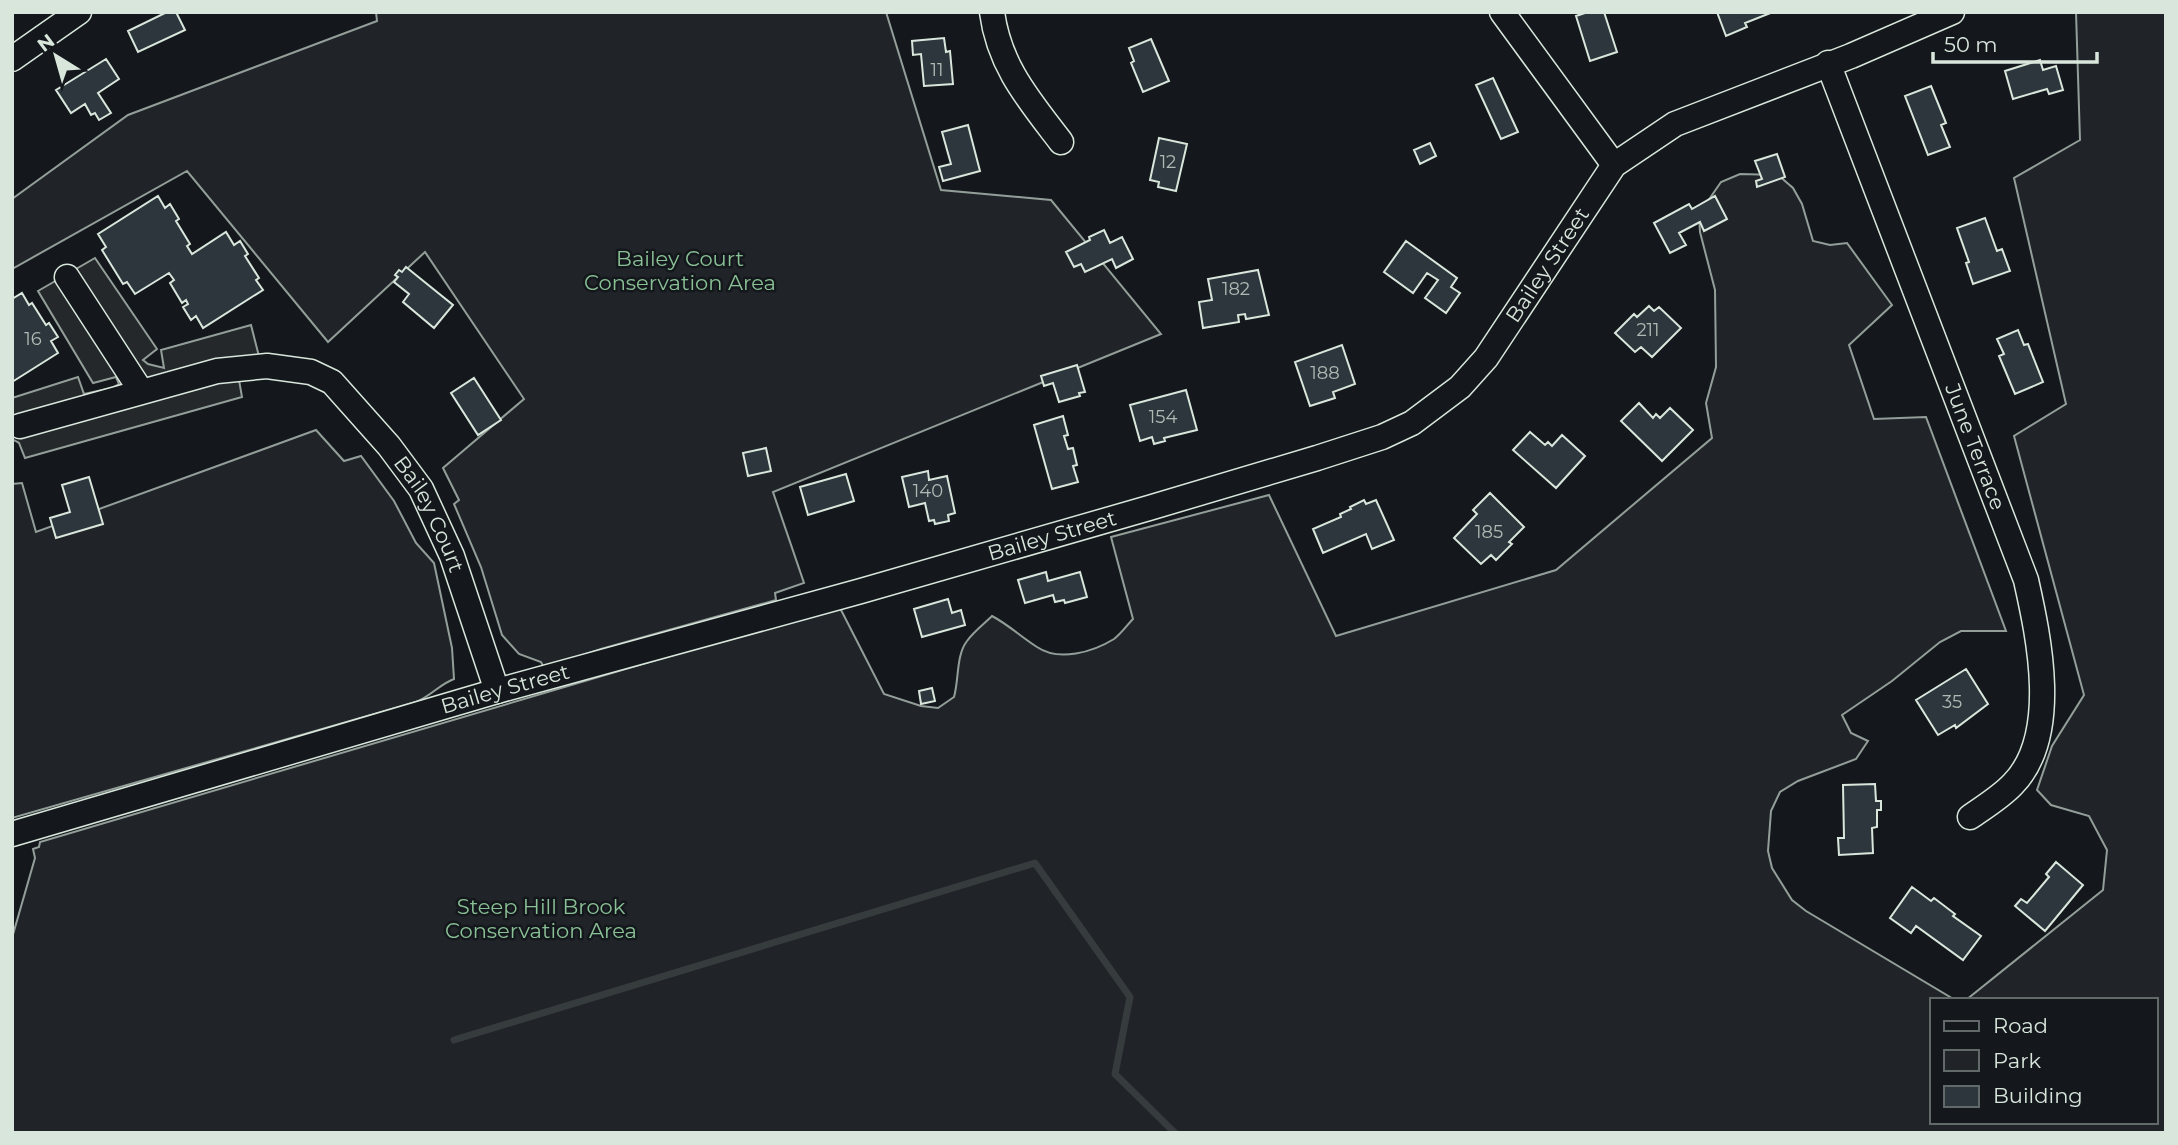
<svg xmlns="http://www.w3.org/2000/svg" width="2178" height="1145" font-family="Montserrat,sans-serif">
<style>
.green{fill:#202428;stroke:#939e99;stroke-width:2}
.parking{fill:#24282b;stroke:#939e99;stroke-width:2}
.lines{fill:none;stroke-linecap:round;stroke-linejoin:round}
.stream{stroke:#363b3e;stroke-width:7}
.building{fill:#2c363c;stroke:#d8e6dc;stroke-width:2}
.minor-casing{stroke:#d8e6dc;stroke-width:27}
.minor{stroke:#14181c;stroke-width:24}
.labels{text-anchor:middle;stroke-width:5;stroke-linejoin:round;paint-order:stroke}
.number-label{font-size:18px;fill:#adbab4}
.park-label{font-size:21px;fill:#8ac095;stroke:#14181c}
.street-label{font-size:21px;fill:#d8e6dc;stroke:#14181c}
</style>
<rect width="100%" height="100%" fill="#14181c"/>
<path class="green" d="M 376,12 L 886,12 L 941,190 L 1051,200 L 1161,334 L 773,492 L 804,583 L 775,593 L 776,600 L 601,649 L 544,668 L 541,662 L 519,654 L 502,635 L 481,567 L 454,504 L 459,500 L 443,468 L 524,399 L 425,252 L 328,342 L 187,171 L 12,269 L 12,199 L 128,115 L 377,21 Z
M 2076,12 L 2166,12 L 2166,1133 L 12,1133 L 12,938 L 35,858 L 33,849 L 39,847 L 40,842 L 839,606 L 884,694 L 921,706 L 938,708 L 954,697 C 959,680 956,655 967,641 C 973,632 984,624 992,616 C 1009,625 1021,637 1037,647 C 1059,662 1093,652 1114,639 C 1121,634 1127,625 1133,619 L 1111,537 L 1269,495 L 1336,636 L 1556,570 L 1712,438 L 1706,403 L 1716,367 L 1715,290 L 1700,232 L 1699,214 L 1721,182 L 1740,174 L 1778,175 L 1793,188 L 1802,204 L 1813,241 L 1830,245 L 1847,243 L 1892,305 L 1849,345 L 1874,419 L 1926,417 L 2006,631 L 1961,631 L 1940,642 L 1892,681 L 1842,715 L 1851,733 L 1868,741 L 1856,759 L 1798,781 L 1780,792 L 1771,811 L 1768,851 L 1772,868 L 1792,900 L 1806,911 L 1955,1000 L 1931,1000 L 1931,1122 L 2155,1122 L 2155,1000 L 1966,1000 L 2103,890 L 2107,850 L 2089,816 L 2051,805 L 2037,790 L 2052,746 L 2084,695 L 2014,436 L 2066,404 L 2014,178 L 2080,140 Z
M 316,430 L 344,461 L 361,456 L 394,501 L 416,543 L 434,563 L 452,648 L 454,679 C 440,684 431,696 416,702 L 12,818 L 12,484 L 22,483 L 36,532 Z"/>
<path class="parking" d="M 95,258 L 157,349 L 143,360 L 148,364 L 164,368 L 161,350 L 251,325 L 263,372 L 239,380 L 242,397 L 25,458 L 19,443 L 12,439 L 12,398 L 78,377 L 84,394 L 112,388 L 119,384 L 116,377 L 93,383 L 38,291 Z"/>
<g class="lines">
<path class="stream" d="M 454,1040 L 1035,863 L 1130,997 L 1115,1074 L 1175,1133"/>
</g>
<path class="building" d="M 167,12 L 176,12 L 185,30 L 138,52 L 128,31 Z
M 1588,12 L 1604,12 L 1617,52 L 1590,61 L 1576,16 Z
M 1717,12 L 1773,12 L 1745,23 L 1747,27 L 1726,36 Z
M 944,38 L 946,52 L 950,51 L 953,84 L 924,86 L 921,54 L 913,55 L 912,41 Z
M 1151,39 L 1169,81 L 1143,92 L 1131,63 L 1134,61 L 1129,48 Z
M 106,59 L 119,79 L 98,93 L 111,113 L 99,120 L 95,113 L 91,115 L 85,104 L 71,113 L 56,90 Z
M 2040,60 L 2043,70 L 2056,66 L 2063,90 L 2049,94 L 2047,89 L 2013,99 L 2005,71 Z
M 1493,78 L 1518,132 L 1501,139 L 1476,85 Z
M 1931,86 L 1946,123 L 1941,125 L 1950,147 L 1928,155 L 1905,96 Z
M 968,125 L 980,171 L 943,181 L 939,167 L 951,164 L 942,132 Z
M 1159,138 L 1187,144 L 1176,191 L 1158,187 L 1159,182 L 1150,180 Z
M 1430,143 L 1436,156 L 1420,164 L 1414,150 Z
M 1777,154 L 1785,177 L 1757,187 L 1756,181 L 1762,179 L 1755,161 Z
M 158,196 L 165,208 L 170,204 L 179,219 L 176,221 L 190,244 L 187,246 L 192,254 L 226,232 L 234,245 L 240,241 L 248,254 L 245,256 L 259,278 L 256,280 L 263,290 L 203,328 L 196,316 L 191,320 L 183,307 L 188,304 L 186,300 L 182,303 L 170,283 L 174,280 L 169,273 L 135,294 L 127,282 L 123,284 L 102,250 L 106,247 L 98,234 Z
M 1715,196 L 1727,219 L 1704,231 L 1700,222 L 1679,233 L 1686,245 L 1670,253 L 1654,223 L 1689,204 L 1692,209 Z
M 1985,218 L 1997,251 L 2002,249 L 2010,271 L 1973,284 L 1966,263 L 1969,262 L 1957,228 Z
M 1104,230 L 1110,243 L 1122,237 L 1133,259 L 1116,268 L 1112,259 L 1085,272 L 1081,264 L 1074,267 L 1066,252 L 1090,240 L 1089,237 Z
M 1406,241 L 1457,278 L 1451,287 L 1460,293 L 1446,313 L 1425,298 L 1438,280 L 1427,273 L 1413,293 L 1384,272 Z
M 406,267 L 453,305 L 434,328 L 403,302 L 409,294 L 394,282 L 398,277 L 395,275 L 399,270 L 402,272 Z
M 1258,270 L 1269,315 L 1246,319 L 1245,314 L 1238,315 L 1239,322 L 1203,328 L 1199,302 L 1212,300 L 1208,279 Z
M 22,293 L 29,305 L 32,303 L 46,325 L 49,323 L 58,337 L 51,341 L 58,353 L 12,382 L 12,299 Z
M 1649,306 L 1654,311 L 1659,307 L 1681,328 L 1652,357 L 1641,347 L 1635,352 L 1615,333 L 1634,314 L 1637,317 Z
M 2018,330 L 2024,345 L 2028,344 L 2043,382 L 2015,394 L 1999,356 L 2004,354 L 1997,339 Z
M 1342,345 L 1355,384 L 1333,392 L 1335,398 L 1310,406 L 1295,362 Z
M 1077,365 L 1085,392 L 1079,393 L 1080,396 L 1059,402 L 1053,383 L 1044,386 L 1041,376 Z
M 474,378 L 501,420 L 478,435 L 451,393 Z
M 1186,390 L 1197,430 L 1164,438 L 1165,441 L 1154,444 L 1152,437 L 1140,441 L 1130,405 Z
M 1639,403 L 1653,418 L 1656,414 L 1660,418 L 1670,408 L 1693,430 L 1662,461 L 1621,421 Z
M 1063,416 L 1068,435 L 1064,436 L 1068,449 L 1073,448 L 1077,465 L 1073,466 L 1078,482 L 1052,489 L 1034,425 Z
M 1530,432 L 1545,445 L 1548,442 L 1552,446 L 1562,435 L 1585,456 L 1556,488 L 1513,450 Z
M 766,448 L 771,471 L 748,476 L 743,453 Z
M 928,471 L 929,480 L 947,476 L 955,513 L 948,515 L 949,521 L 935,524 L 934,520 L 929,521 L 925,503 L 909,507 L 902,477 Z
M 846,474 L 854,501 L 808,515 L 800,487 Z
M 89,477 L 103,524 L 56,538 L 50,518 L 70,512 L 62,485 Z
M 1490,493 L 1524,527 L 1509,542 L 1512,544 L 1496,560 L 1491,555 L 1481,564 L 1454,538 L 1477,514 L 1473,510 Z
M 1364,500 L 1366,504 L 1376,500 L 1394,540 L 1372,549 L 1366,534 L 1323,553 L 1313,529 L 1341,517 L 1340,514 L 1351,509 L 1350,507 Z
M 1046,572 L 1048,581 L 1080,572 L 1087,597 L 1065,603 L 1064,600 L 1055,602 L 1053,595 L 1025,603 L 1018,580 Z
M 948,599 L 952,613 L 961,610 L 965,625 L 922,637 L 914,609 Z
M 1966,669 L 1988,704 L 1956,728 L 1955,725 L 1938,735 L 1916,700 Z
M 932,688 L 935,701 L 921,704 L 919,691 Z
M 1875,784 L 1876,801 L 1881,801 L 1881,810 L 1877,810 L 1877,827 L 1872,828 L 1873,853 L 1839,855 L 1838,838 L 1844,838 L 1843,785 Z
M 2056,862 L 2083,885 L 2045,931 L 2015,906 L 2021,899 L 2027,903 L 2049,877 L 2046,874 Z
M 1912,887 L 1931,901 L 1934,898 L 1955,914 L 1953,916 L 1981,936 L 1963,960 L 1916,926 L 1911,933 L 1890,918 Z"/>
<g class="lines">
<defs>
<g id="minor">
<path d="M 992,12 C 999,66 1029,100 1061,142"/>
<path d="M 1502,12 L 1614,165"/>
<path d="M 12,59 L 79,12"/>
<path id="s1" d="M 1828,63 L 2026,580 C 2039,638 2060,736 2013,784 C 2001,797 1984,807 1970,817"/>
<path d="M 67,277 L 141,391"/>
<path id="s2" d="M 20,426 L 217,371 L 267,366 L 311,372 L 332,382 L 389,446 L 421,489 L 452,556 L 497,691"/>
<path id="s3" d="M 12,834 L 497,691 L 861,591 L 1149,508 L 1317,458 L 1382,437 L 1412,423 L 1460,387 L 1486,358 L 1614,165 L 1675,124 L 1851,56 L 1952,12"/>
</g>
</defs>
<use href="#minor" class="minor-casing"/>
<use href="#minor" class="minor"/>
</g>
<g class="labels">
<g class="number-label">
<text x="937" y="76">11</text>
<text x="1168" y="168">12</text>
<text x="1236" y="295">182</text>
<text x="1648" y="336">211</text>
<text x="33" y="345">16</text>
<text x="1325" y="379">188</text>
<text x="1163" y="423">154</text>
<text x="928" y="497">140</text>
<text x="1489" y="538">185</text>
<text x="1952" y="708">35</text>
</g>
<g class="park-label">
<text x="680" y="266">Bailey Court<tspan x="680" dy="24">Conservation Area</tspan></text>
<text x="541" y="914">Steep Hill Brook<tspan x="541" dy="24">Conservation Area</tspan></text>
</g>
<g class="street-label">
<text dy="7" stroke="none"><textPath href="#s3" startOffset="1670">Bailey Street</textPath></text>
<text dy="7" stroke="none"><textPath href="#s1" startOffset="411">June Terrace</textPath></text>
<text dy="7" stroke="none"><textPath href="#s2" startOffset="488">Bailey Court</textPath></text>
<text dy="7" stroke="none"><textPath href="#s3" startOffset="1082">Bailey Street</textPath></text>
<text dy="7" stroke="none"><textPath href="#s3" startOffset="514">Bailey Street</textPath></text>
</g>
</g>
<rect width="2178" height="1145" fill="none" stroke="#d8e6dc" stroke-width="28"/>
<rect x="1930" y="998" width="228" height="126" fill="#14181c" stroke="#626a69" stroke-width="2"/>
<rect x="1944" y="1021" width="35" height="10" fill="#14181c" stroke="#626a69" stroke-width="2"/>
<text x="1993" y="1033" font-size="21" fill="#d8e6dc">Road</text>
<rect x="1944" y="1050" width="35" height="21" fill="#202428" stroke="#626a69" stroke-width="2"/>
<text x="1993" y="1068" font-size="21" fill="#d8e6dc">Park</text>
<rect x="1944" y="1086" width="35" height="21" fill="#2c363c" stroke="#626a69" stroke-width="2"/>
<text x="1993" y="1103" font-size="21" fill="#d8e6dc">Building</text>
<g transform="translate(56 56) rotate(323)" stroke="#14181c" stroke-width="5" paint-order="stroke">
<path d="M0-5L12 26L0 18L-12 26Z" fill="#d8e6dc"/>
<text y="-10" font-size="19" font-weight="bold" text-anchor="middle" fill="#d8e6dc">N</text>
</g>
<path d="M1933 52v10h164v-10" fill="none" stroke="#d8e6dc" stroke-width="3.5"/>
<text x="1944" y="52" font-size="21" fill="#d8e6dc" stroke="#14181c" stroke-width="5" paint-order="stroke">50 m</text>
</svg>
